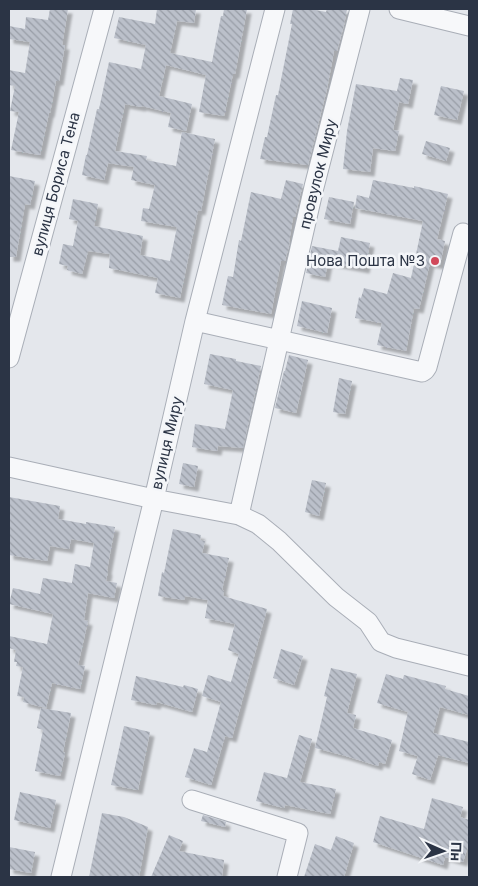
<svg xmlns="http://www.w3.org/2000/svg" width="478" height="886" font-family="Inter,sans-serif">
<style>
.building{fill:url(#building-back-hatch);filter:url(#shadow)}
.lines{fill:none;stroke-linecap:round;stroke-linejoin:round}
.minor-casing{stroke:#a9aeb7;stroke-width:21}
.minor{stroke:#f7f8fa;stroke-width:19}
.poi-dot{fill:#d1495b;stroke:#f4f6f9;stroke-width:2}
.labels{text-anchor:middle;stroke-width:5;stroke-linejoin:round;paint-order:stroke}
.street-label{font-size:15px;fill:#2b3445;stroke:#f4f6f9}
.poi-label{font-size:15px;fill:#2b3445;stroke:#f4f6f9;text-anchor:end}
</style>
<defs>
<pattern id="building-back-hatch" width="6" height="6" patternUnits="userSpaceOnUse" patternTransform="scale(1.25)"><rect width="6" height="6" fill="#bbc0ca"/><path d="M-1 5l2 2M0 0l6 6M5-1l2 2" fill="none" stroke="#989da6"/></pattern>
<filter id="shadow"><feDropShadow dx="4.5" dy="4.5" stdDeviation="1" flood-color="#0004"/></filter>
</defs>
<rect width="100%" height="100%" fill="#e4e7ec"/>
<path class="building" d="M 50,9 L 68,9 L 62,45 L 65,45 L 59,81 L 56,81 L 50,113 L 49,113 L 40,155 L 11,150 L 19,112 L 10,111 L 15,86 L 9,85 L 9,70 L 25,73 L 30,42 L 9,39 L 9,26 L 25,29 L 26,17 L 48,20 Z
M 157,9 L 196,9 L 194,23 L 177,21 L 170,53 L 212,62 L 221,16 L 223,16 L 224,9 L 247,9 L 235,74 L 233,74 L 224,116 L 199,112 L 206,75 L 166,65 L 159,96 L 192,104 L 186,131 L 168,127 L 171,113 L 142,106 L 141,107 L 125,104 L 115,151 L 147,156 L 146,160 L 176,166 L 182,132 L 215,139 L 201,211 L 198,210 L 180,298 L 155,293 L 158,278 L 109,268 L 110,254 L 88,251 L 82,274 L 67,270 L 68,266 L 59,264 L 63,244 L 73,246 L 78,221 L 69,219 L 73,199 L 98,204 L 94,226 L 143,236 L 140,255 L 170,261 L 177,227 L 141,221 L 143,208 L 149,209 L 155,185 L 131,180 L 134,167 L 108,163 L 104,180 L 82,175 L 86,155 L 87,155 L 97,109 L 99,109 L 109,62 L 141,69 L 146,45 L 114,38 L 119,17 L 155,24 Z
M 293,9 L 310,9 L 326,12 L 327,9 L 347,9 L 344,25 L 337,51 L 334,51 L 327,89 L 308,165 L 260,159 L 265,137 L 267,137 L 276,95 L 278,95 L 292,24 L 290,24 Z
M 400,78 L 413,80 L 408,104 L 399,102 L 393,130 L 399,131 L 395,151 L 373,148 L 370,172 L 343,169 L 347,131 L 356,84 L 397,91 Z
M 441,86 L 464,91 L 457,120 L 434,115 Z
M 426,141 L 450,148 L 446,161 L 422,154 Z
M 9,176 L 35,181 L 30,205 L 25,204 L 16,257 L 9,257 Z
M 286,180 L 303,184 L 295,217 L 293,217 L 289,242 L 290,242 L 285,261 L 281,261 L 271,314 L 222,305 L 228,276 L 233,277 L 239,240 L 241,241 L 251,192 L 281,199 Z
M 373,180 L 414,188 L 414,186 L 448,194 L 437,239 L 445,241 L 440,265 L 430,263 L 419,309 L 414,308 L 406,351 L 377,345 L 382,323 L 355,318 L 359,297 L 361,298 L 364,288 L 387,294 L 393,273 L 411,278 L 423,221 L 355,208 L 357,195 L 369,198 Z
M 329,197 L 354,202 L 350,224 L 324,219 Z
M 341,237 L 370,243 L 365,269 L 328,262 L 325,277 L 306,273 L 312,246 L 338,251 Z
M 302,301 L 332,308 L 327,333 L 297,326 Z
M 210,354 L 236,359 L 236,361 L 261,366 L 243,448 L 218,446 L 217,451 L 192,447 L 195,424 L 225,429 L 233,390 L 204,384 Z
M 289,355 L 308,360 L 296,413 L 275,408 L 284,371 L 285,371 Z
M 339,378 L 352,381 L 345,414 L 333,412 Z
M 183,463 L 198,466 L 194,487 L 179,484 Z
M 312,480 L 326,483 L 319,516 L 305,512 Z
M 9,497 L 60,506 L 58,519 L 86,524 L 86,522 L 115,527 L 107,570 L 108,571 L 106,581 L 117,583 L 114,598 L 88,593 L 84,620 L 88,621 L 78,665 L 85,666 L 80,689 L 52,683 L 46,708 L 23,702 L 24,697 L 17,696 L 23,667 L 16,666 L 17,662 L 14,662 L 16,650 L 9,648 L 9,636 L 47,644 L 53,614 L 9,604 L 13,588 L 40,594 L 43,578 L 72,583 L 75,564 L 90,567 L 94,543 L 71,539 L 69,549 L 50,546 L 47,561 L 9,555 Z
M 173,529 L 201,535 L 200,540 L 205,541 L 202,553 L 229,558 L 222,590 L 224,591 L 223,596 L 267,609 L 232,738 L 225,736 L 211,785 L 185,777 L 194,748 L 207,752 L 221,702 L 202,696 L 208,675 L 231,682 L 239,654 L 228,650 L 235,624 L 205,618 L 208,600 L 185,596 L 184,600 L 158,596 L 162,572 L 164,573 Z
M 281,649 L 303,656 L 294,685 L 273,678 Z
M 331,668 L 357,674 L 347,713 L 356,715 L 353,728 L 392,740 L 385,764 L 379,762 L 378,766 L 346,756 L 315,748 L 327,697 L 324,696 Z
M 386,674 L 403,679 L 404,675 L 446,686 L 445,689 L 469,696 L 469,715 L 440,707 L 433,733 L 469,742 L 469,763 L 438,755 L 430,780 L 412,774 L 418,756 L 399,751 L 408,712 L 377,703 Z
M 136,676 L 183,687 L 184,685 L 198,689 L 192,712 L 157,702 L 156,705 L 131,700 Z
M 41,708 L 71,713 L 63,752 L 65,753 L 60,776 L 35,771 L 43,730 L 37,728 Z
M 124,726 L 150,732 L 138,790 L 111,785 Z
M 299,735 L 312,739 L 300,782 L 336,789 L 330,814 L 285,805 L 284,808 L 256,801 L 264,772 L 287,778 Z
M 20,792 L 56,800 L 50,828 L 14,820 Z
M 432,798 L 463,807 L 460,817 L 469,820 L 469,843 L 463,862 L 445,857 L 443,865 L 373,842 L 380,816 L 424,829 Z
M 102,813 L 124,817 L 148,827 L 139,877 L 89,877 Z
M 203,815 L 226,822 L 225,827 L 201,821 Z
M 169,835 L 183,841 L 179,851 L 224,860 L 222,877 L 151,877 Z
M 336,836 L 354,843 L 344,877 L 304,877 L 315,844 L 331,850 Z
M 9,847 L 35,852 L 31,873 L 9,869 Z"/>
<g class="lines">
<defs>
<path id="minor" d="M 399,9 L 469,26
M 195,321 L 422,372 L 425,370 L 427,367 L 463,233
M 9,358 L 104,9
M 9,467 L 154,499 L 239,515 L 258,524 L 279,541 L 336,597 L 368,622 L 381,642 L 396,648 L 469,666
M 239,515 L 314,187 L 360,9
M 192,800 L 298,833 L 287,877
M 61,877 L 154,499 L 195,321 L 275,9"/>
</defs>
<use href="#minor" class="minor-casing"/>
<use href="#minor" class="minor"/>
</g>
<circle class="poi-dot" cx="435" cy="261" r="5"/>
<g class="labels">
<g class="street-label">
<text transform="translate(318 174) rotate(-76)" y="5">провулок Миру</text>
<text transform="translate(56 184) rotate(-75)" y="5">вулиця Бориса Тена</text>
<text transform="translate(167 443) rotate(-77)" y="5">вулиця Миру</text>
</g>
<g class="poi-label">
<text x="425" y="266">Нова Пошта №3</text>
</g>
</g>
<rect width="478" height="886" fill="none" stroke="#2b3445" stroke-width="20"/>
<g transform="translate(443 851) rotate(92)" stroke="#f4f6f9" stroke-width="4" paint-order="stroke">
<path d="M0-4L9 19L0 12L-9 19Z" fill="#2b3445"/>
<text y="-8" font-size="14" font-weight="bold" text-anchor="middle" fill="#2b3445">Пн</text>
</g>
</svg>
